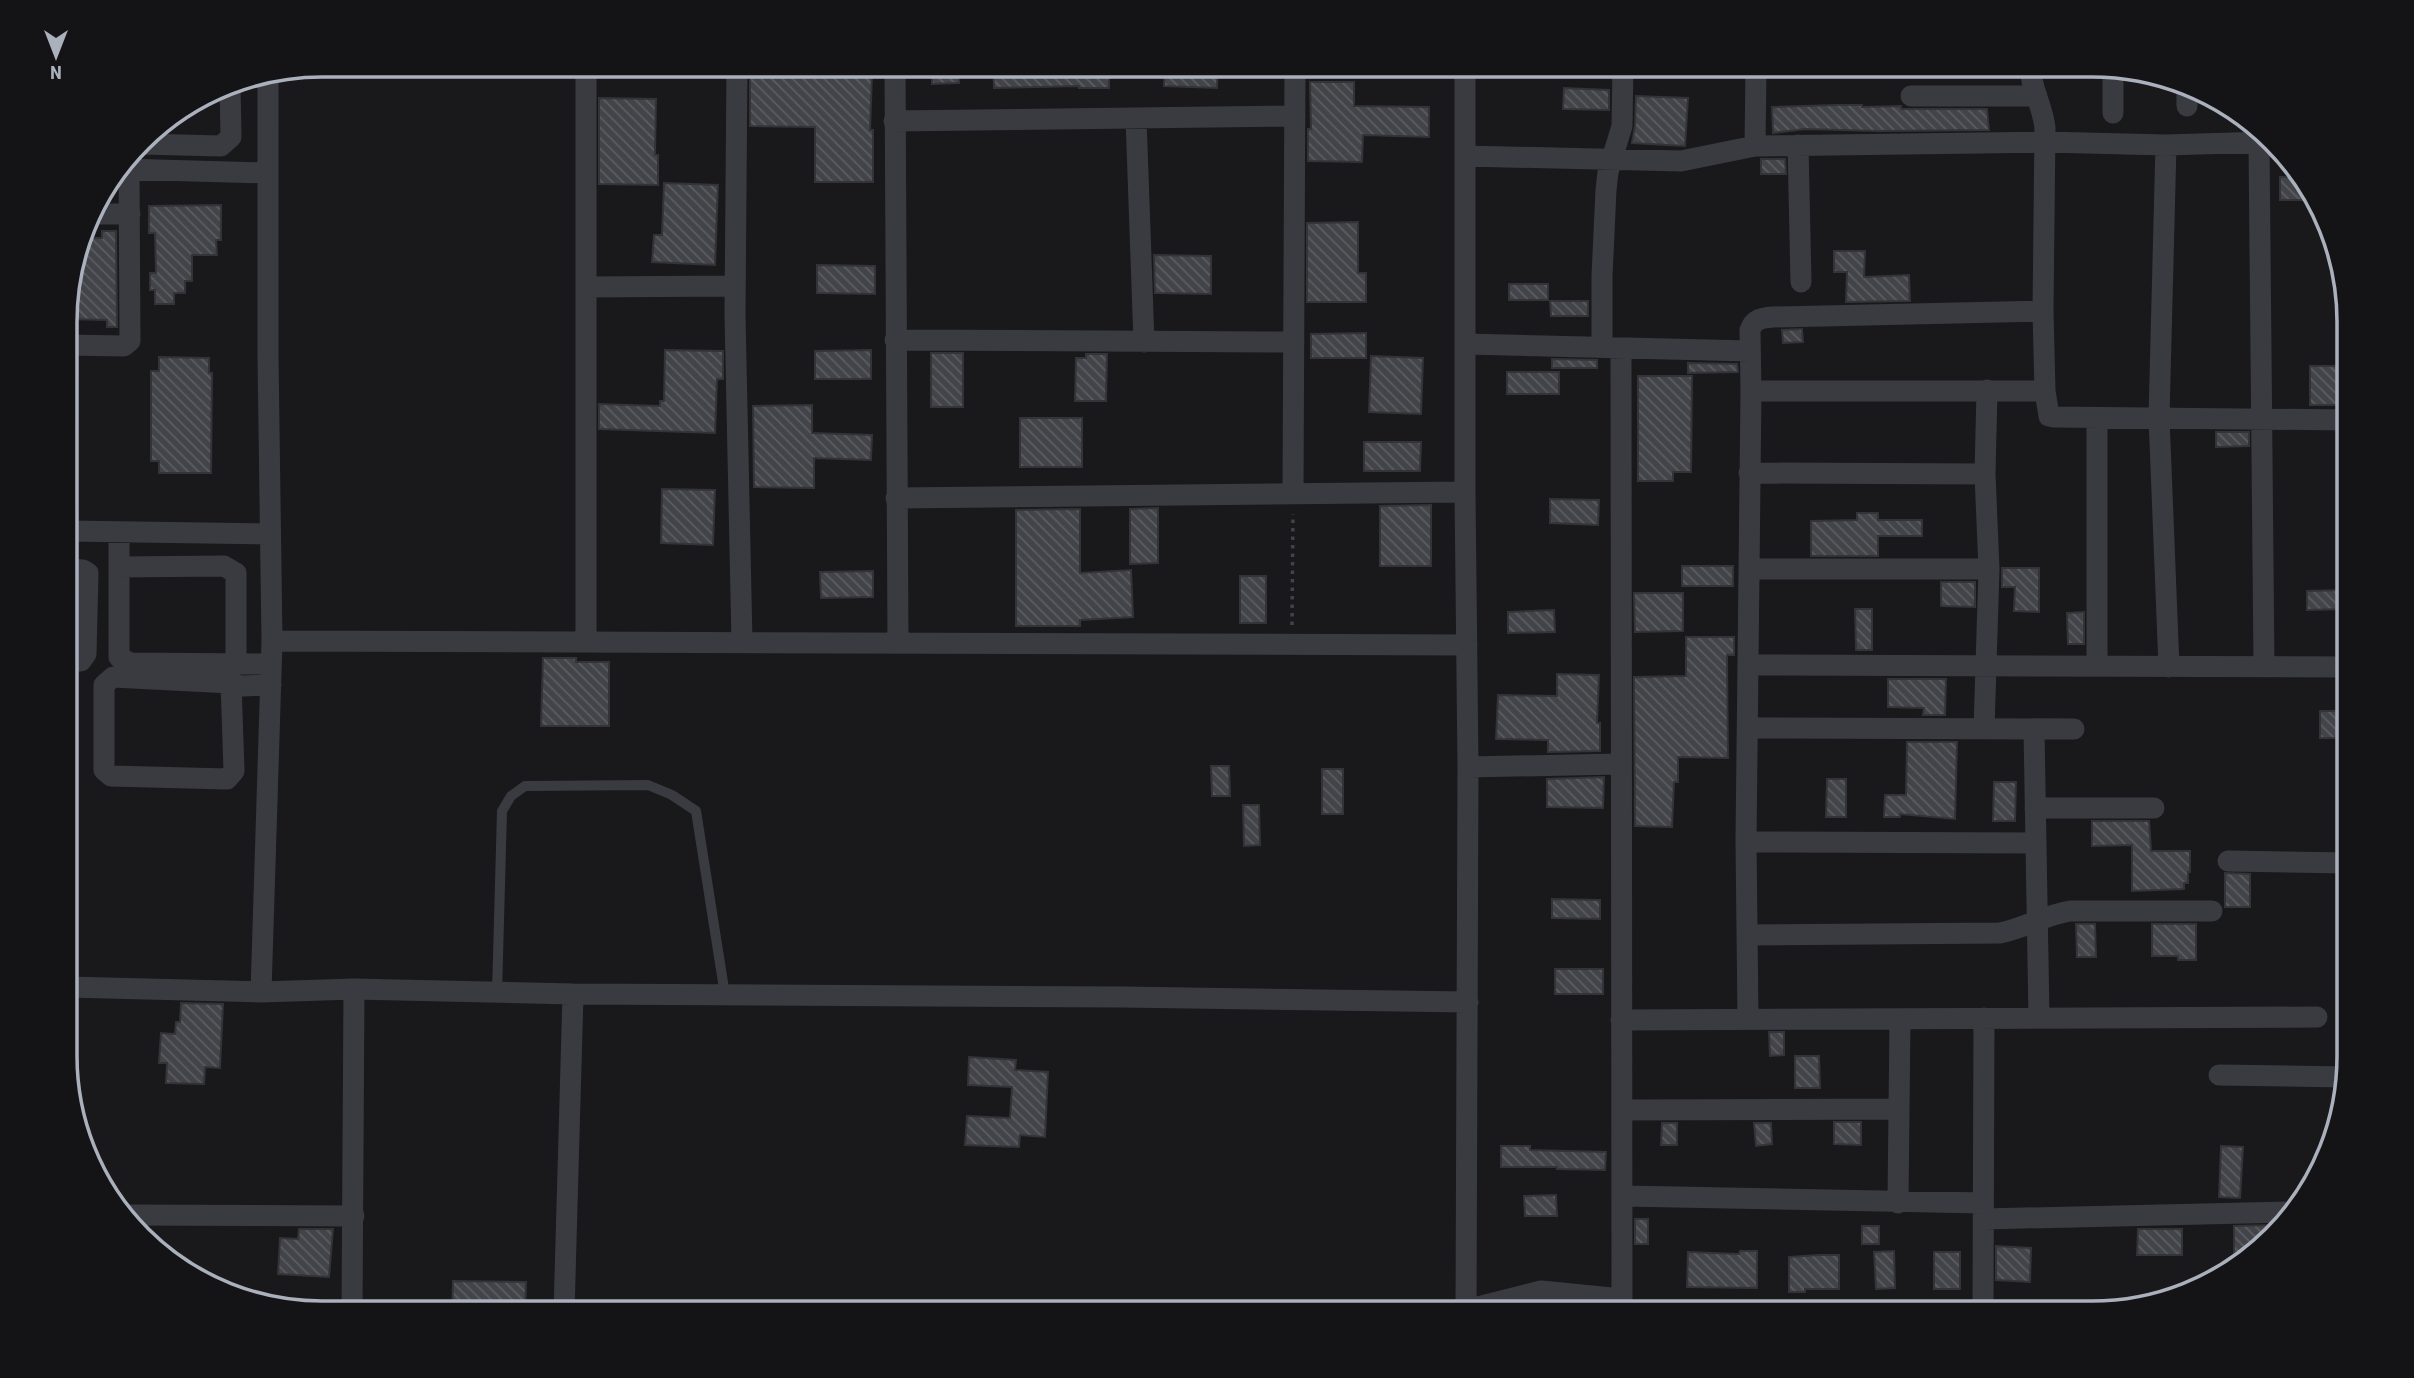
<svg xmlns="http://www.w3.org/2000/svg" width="2414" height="1378" font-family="'Roboto Condensed',sans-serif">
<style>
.building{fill:url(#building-back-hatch);stroke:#333338;stroke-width:2}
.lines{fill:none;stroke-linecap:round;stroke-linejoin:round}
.path{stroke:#404348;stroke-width:3.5;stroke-dasharray:3.5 5;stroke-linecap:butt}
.service{stroke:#3a3b41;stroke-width:10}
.minor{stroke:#3a3b41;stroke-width:21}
.rim{fill:none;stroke:#aab1bc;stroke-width:3.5}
</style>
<defs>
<pattern id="building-back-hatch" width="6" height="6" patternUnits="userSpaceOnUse" patternTransform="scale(1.75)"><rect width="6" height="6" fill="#434449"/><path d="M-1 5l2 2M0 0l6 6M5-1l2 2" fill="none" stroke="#5b5d61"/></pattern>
</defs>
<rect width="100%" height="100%" fill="#19191c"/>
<path class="building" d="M 932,65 L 959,65 L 959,83 L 932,84 Z
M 993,65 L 1109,65 L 1109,88 L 1079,88 L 1079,86 L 994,88 Z
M 1165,65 L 1218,65 L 1217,88 L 1164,86 Z
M 750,72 L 872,75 L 870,130 L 873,130 L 873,182 L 815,182 L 815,127 L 750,126 Z
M 1310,82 L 1354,82 L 1354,106 L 1429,107 L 1429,137 L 1363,135 L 1362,162 L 1308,161 L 1308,129 L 1311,129 Z
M 1564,88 L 1609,90 L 1609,110 L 1563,109 Z
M 1636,96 L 1688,98 L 1685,146 L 1632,143 L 1635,126 Z
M 599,98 L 656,99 L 655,155 L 658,155 L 658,185 L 599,184 Z
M 1837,105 L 1862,105 L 1862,107 L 1901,106 L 1901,109 L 1987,109 L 1989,130 L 1878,131 L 1805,129 L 1773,133 L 1772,107 Z
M 1761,159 L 1785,159 L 1786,174 L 1761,174 Z
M 2280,177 L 2302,177 L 2302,200 L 2280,200 Z
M 664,183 L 718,185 L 715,265 L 652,262 L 654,235 L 662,235 Z
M 221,205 L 221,240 L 216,240 L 217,255 L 192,255 L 192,281 L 185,281 L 185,293 L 174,293 L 174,304 L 155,304 L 155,290 L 150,290 L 150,273 L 156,273 L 155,233 L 149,233 L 149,206 Z
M 1358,222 L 1358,273 L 1366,273 L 1366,302 L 1307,302 L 1307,223 Z
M 102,231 L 116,231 L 117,327 L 107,327 L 107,320 L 67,319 L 67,289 L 82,238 L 102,238 Z
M 1834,251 L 1865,251 L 1864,277 L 1909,275 L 1910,301 L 1846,302 L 1847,272 L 1834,272 Z
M 1154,255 L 1211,256 L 1211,294 L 1155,293 Z
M 817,265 L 875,266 L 875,294 L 817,293 Z
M 1509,284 L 1548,284 L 1548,300 L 1509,300 Z
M 1550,301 L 1588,301 L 1588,316 L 1551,316 Z
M 1802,329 L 1803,342 L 1783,343 L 1782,330 Z
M 1366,333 L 1366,358 L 1311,358 L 1311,334 Z
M 665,350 L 723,351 L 723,379 L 717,379 L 715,433 L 599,429 L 599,404 L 660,406 L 660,401 L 664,401 Z
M 871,350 L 871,379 L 815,379 L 815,351 Z
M 931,353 L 963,353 L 963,407 L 931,407 Z
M 1086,354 L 1107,354 L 1106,401 L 1075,401 L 1076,358 L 1086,358 Z
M 1371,356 L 1423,358 L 1421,414 L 1369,412 Z
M 159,357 L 209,358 L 209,373 L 212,373 L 211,473 L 159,473 L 159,461 L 151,461 L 151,371 L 159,371 Z
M 1552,359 L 1597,360 L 1597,368 L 1552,368 Z
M 1688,363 L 1737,364 L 1738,372 L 1688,373 Z
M 2310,366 L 2348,366 L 2348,405 L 2310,405 Z
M 1507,372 L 1559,372 L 1559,394 L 1507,394 Z
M 1638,376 L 1692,376 L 1691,472 L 1673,472 L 1673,481 L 1638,481 Z
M 812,405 L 812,433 L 872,435 L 871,460 L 814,458 L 814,488 L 754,487 L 753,406 Z
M 1020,418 L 1082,418 L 1082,467 L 1020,467 Z
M 2216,432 L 2249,432 L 2249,446 L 2216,447 Z
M 1364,442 L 1421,442 L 1420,471 L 1364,471 Z
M 662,489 L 715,490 L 713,545 L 661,543 Z
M 1550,499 L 1599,500 L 1598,525 L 1550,523 Z
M 1431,505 L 1431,566 L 1380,566 L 1380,506 Z
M 1158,508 L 1158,563 L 1130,564 L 1130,509 Z
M 1080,509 L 1080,573 L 1131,570 L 1133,617 L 1080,620 L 1080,626 L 1016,626 L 1016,510 Z
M 1857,513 L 1878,513 L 1878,520 L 1922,520 L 1922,536 L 1878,536 L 1878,556 L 1811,556 L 1811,521 L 1857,520 Z
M 1682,566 L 1733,566 L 1733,586 L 1682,586 Z
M 2002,568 L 2039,568 L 2039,612 L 2014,611 L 2015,587 L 2002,587 Z
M 873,571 L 873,597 L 821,598 L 820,572 Z
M 1240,576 L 1266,576 L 1266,623 L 1240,623 Z
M 1941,582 L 1975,582 L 1975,607 L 1941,606 Z
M 2346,590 L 2346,609 L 2307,610 L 2307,591 Z
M 1634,593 L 1683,593 L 1683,631 L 1635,632 Z
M 1855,609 L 1872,609 L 1872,650 L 1856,650 Z
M 1554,610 L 1555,632 L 1508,633 L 1508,612 Z
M 2084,612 L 2084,644 L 2068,644 L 2067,613 Z
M 1686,637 L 1734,637 L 1734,655 L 1727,655 L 1728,758 L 1678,757 L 1678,782 L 1674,782 L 1672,827 L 1635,826 L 1634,677 L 1686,676 Z
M 543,658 L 576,658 L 576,662 L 609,662 L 609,726 L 541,726 Z
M 1557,674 L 1599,675 L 1597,723 L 1600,723 L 1600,751 L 1548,752 L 1548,740 L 1496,739 L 1498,695 L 1557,696 Z
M 1888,679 L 1946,679 L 1945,715 L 1923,715 L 1924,708 L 1888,707 Z
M 2320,711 L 2349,711 L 2349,738 L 2320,738 Z
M 1907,742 L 1957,742 L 1955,819 L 1900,814 L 1900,817 L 1884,817 L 1885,795 L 1906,795 Z
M 1211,766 L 1229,766 L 1230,796 L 1212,796 Z
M 1322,769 L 1343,769 L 1343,814 L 1322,814 Z
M 1604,777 L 1603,808 L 1547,807 L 1547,779 Z
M 1827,779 L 1846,779 L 1846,817 L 1826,817 Z
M 1994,782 L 2016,782 L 2015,821 L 1993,821 Z
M 1243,805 L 1259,805 L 1260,845 L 1244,846 Z
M 2092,821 L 2149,821 L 2151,851 L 2190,851 L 2190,872 L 2188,872 L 2188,883 L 2184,883 L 2184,889 L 2132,891 L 2132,845 L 2092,846 Z
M 2225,873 L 2250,874 L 2250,907 L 2225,907 Z
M 1552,899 L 1600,900 L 1600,919 L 1552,918 Z
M 2076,924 L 2095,924 L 2096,957 L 2077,957 Z
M 2152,924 L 2196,924 L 2196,960 L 2178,960 L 2178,956 L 2152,956 Z
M 1555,969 L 1603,969 L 1603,994 L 1555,994 Z
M 181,1003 L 223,1004 L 220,1068 L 205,1067 L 204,1084 L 166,1083 L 167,1063 L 159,1063 L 161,1033 L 175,1034 L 176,1022 L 180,1022 Z
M 1769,1032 L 1784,1032 L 1784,1055 L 1770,1056 Z
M 1795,1056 L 1819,1056 L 1820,1088 L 1795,1088 Z
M 969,1057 L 1016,1060 L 1015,1070 L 1048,1072 L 1045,1137 L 1020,1135 L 1019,1147 L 965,1145 L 967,1116 L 1010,1118 L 1012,1087 L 968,1085 Z
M 1834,1122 L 1861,1122 L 1861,1145 L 1834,1144 Z
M 1662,1123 L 1677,1123 L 1677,1145 L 1661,1145 Z
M 1754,1123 L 1771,1123 L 1772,1144 L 1756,1146 Z
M 1501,1146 L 1530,1146 L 1530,1150 L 1606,1152 L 1605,1170 L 1557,1169 L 1557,1167 L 1501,1167 Z
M 2221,1146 L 2243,1147 L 2240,1198 L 2219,1197 Z
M 1556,1195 L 1557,1216 L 1525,1216 L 1524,1196 Z
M 1635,1219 L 1648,1219 L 1648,1244 L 1635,1244 Z
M 2277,1225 L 2235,1270 L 2234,1270 L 2234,1226 Z
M 1862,1226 L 1879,1226 L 1879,1244 L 1862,1244 Z
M 299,1229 L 333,1229 L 329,1277 L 278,1274 L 280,1238 L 298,1239 Z
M 2138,1229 L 2182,1229 L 2182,1255 L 2137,1255 Z
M 1996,1246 L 2031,1248 L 2030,1282 L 1996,1280 Z
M 1740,1251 L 1757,1251 L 1757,1288 L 1687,1287 L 1688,1252 L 1739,1254 Z
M 1894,1251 L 1895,1288 L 1876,1289 L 1874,1252 Z
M 1934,1252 L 1960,1252 L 1960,1289 L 1934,1289 Z
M 1819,1255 L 1839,1255 L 1839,1289 L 1805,1289 L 1805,1292 L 1789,1292 L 1789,1257 Z
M 453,1281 L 526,1282 L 525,1313 L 452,1313 Z"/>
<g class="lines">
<path class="path" d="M 1292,625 L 1293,514"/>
<path class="service" d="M 497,993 L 502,811 L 511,796 L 525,786 L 648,785 L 672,795 L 696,811 L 725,995"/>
<path class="minor" d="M 737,65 L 735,315 L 742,642
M 895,65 L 898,642
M 1465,65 L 1465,492 L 1468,767 L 1466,1313
M 2030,65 C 2030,87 2043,106 2045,128 L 2043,311 L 2045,391 L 2049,416 L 2054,417 L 2349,420
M 2187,90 L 2187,106
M 1911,96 L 2037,96
M 2113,113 L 2113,70
M 1136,118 L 1144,342
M 894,121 L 1295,116
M 2259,142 L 2264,667
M 141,144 L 221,146 L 231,137 L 230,83
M 1798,145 L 1801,282
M 2166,145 L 2159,417 L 2169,667
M 1755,146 L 1756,65
M 1465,156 L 1681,161 L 1755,146 L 2045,142 L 2166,145 L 2266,142
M 121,169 L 268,173
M 90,214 L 130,214
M 586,287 L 735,286
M 895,340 L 1294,342
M 1466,344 L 1750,351
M 67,345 L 124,346 L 130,341 L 129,170
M 1602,347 L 1602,276 L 1606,190 L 1608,172 L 1622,126 L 1623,65
M 1621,348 L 1622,1311 L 1669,1313
M 1751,391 L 2045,391
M 1749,473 L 1985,474
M 1293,493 L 1295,65
M 896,498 L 1465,492
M 67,531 L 270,534
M 119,532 L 119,657 L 130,663 L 271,664
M 119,567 L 224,566 L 236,573 L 236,662
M 67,569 L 83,570 L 88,573 L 86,654 L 81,661 L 67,661
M 1749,569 L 1989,569
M 272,641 L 1467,645
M 586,642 L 586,65
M 1748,665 L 2349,667
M 2097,666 L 2097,418
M 231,683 L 234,771 L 227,779 L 111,776 L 104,770 L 104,685 L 113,677 L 231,683 L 241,686 L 271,685
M 1749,728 L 2074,729
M 1984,729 L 1989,569 L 1985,474 L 1987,390
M 2034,729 L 2039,1018
M 1468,767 L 1620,764
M 2035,808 L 2154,808
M 1746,842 L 2036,843
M 2228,861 L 2349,863
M 1749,935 L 2000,933 C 2025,928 2045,915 2070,911 L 2212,911
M 67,987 L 261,992 L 354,989 L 573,994 L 1122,997 L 1468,1002
M 261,992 L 272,641 L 268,356 L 268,75
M 1748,1018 L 1746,842 L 1751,391 L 1750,330 C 1754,319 1761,318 1773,317 L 2043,311
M 1621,1020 L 2317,1017
M 2219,1075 L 2347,1077
M 1623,1110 L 1899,1109
M 1623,1196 L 1983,1203
M 1898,1203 L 1900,1019
M 125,1215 L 354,1216
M 1984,1219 L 2289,1212
M 1466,1310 L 1541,1291 L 1622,1299
M 352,1313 L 354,989
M 564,1313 L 573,994
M 1983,1313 L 1984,1018"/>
</g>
<path d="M0 0H2414V1378H0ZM322 77H2092A245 245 0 0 1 2337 322V1056A245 245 0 0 1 2092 1301H322A245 245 0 0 1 77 1056V322A245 245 0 0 1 322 77Z" fill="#141417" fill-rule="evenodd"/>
<path class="rim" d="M322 77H2092A245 245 0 0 1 2337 322V1056A245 245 0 0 1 2092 1301H322A245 245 0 0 1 77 1056V322A245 245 0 0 1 322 77Z"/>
<g transform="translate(56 56) rotate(180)" stroke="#141417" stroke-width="5" paint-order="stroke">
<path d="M0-5L12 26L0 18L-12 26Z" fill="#aab1bc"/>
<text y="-10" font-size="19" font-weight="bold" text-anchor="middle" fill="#aab1bc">N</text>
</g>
</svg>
